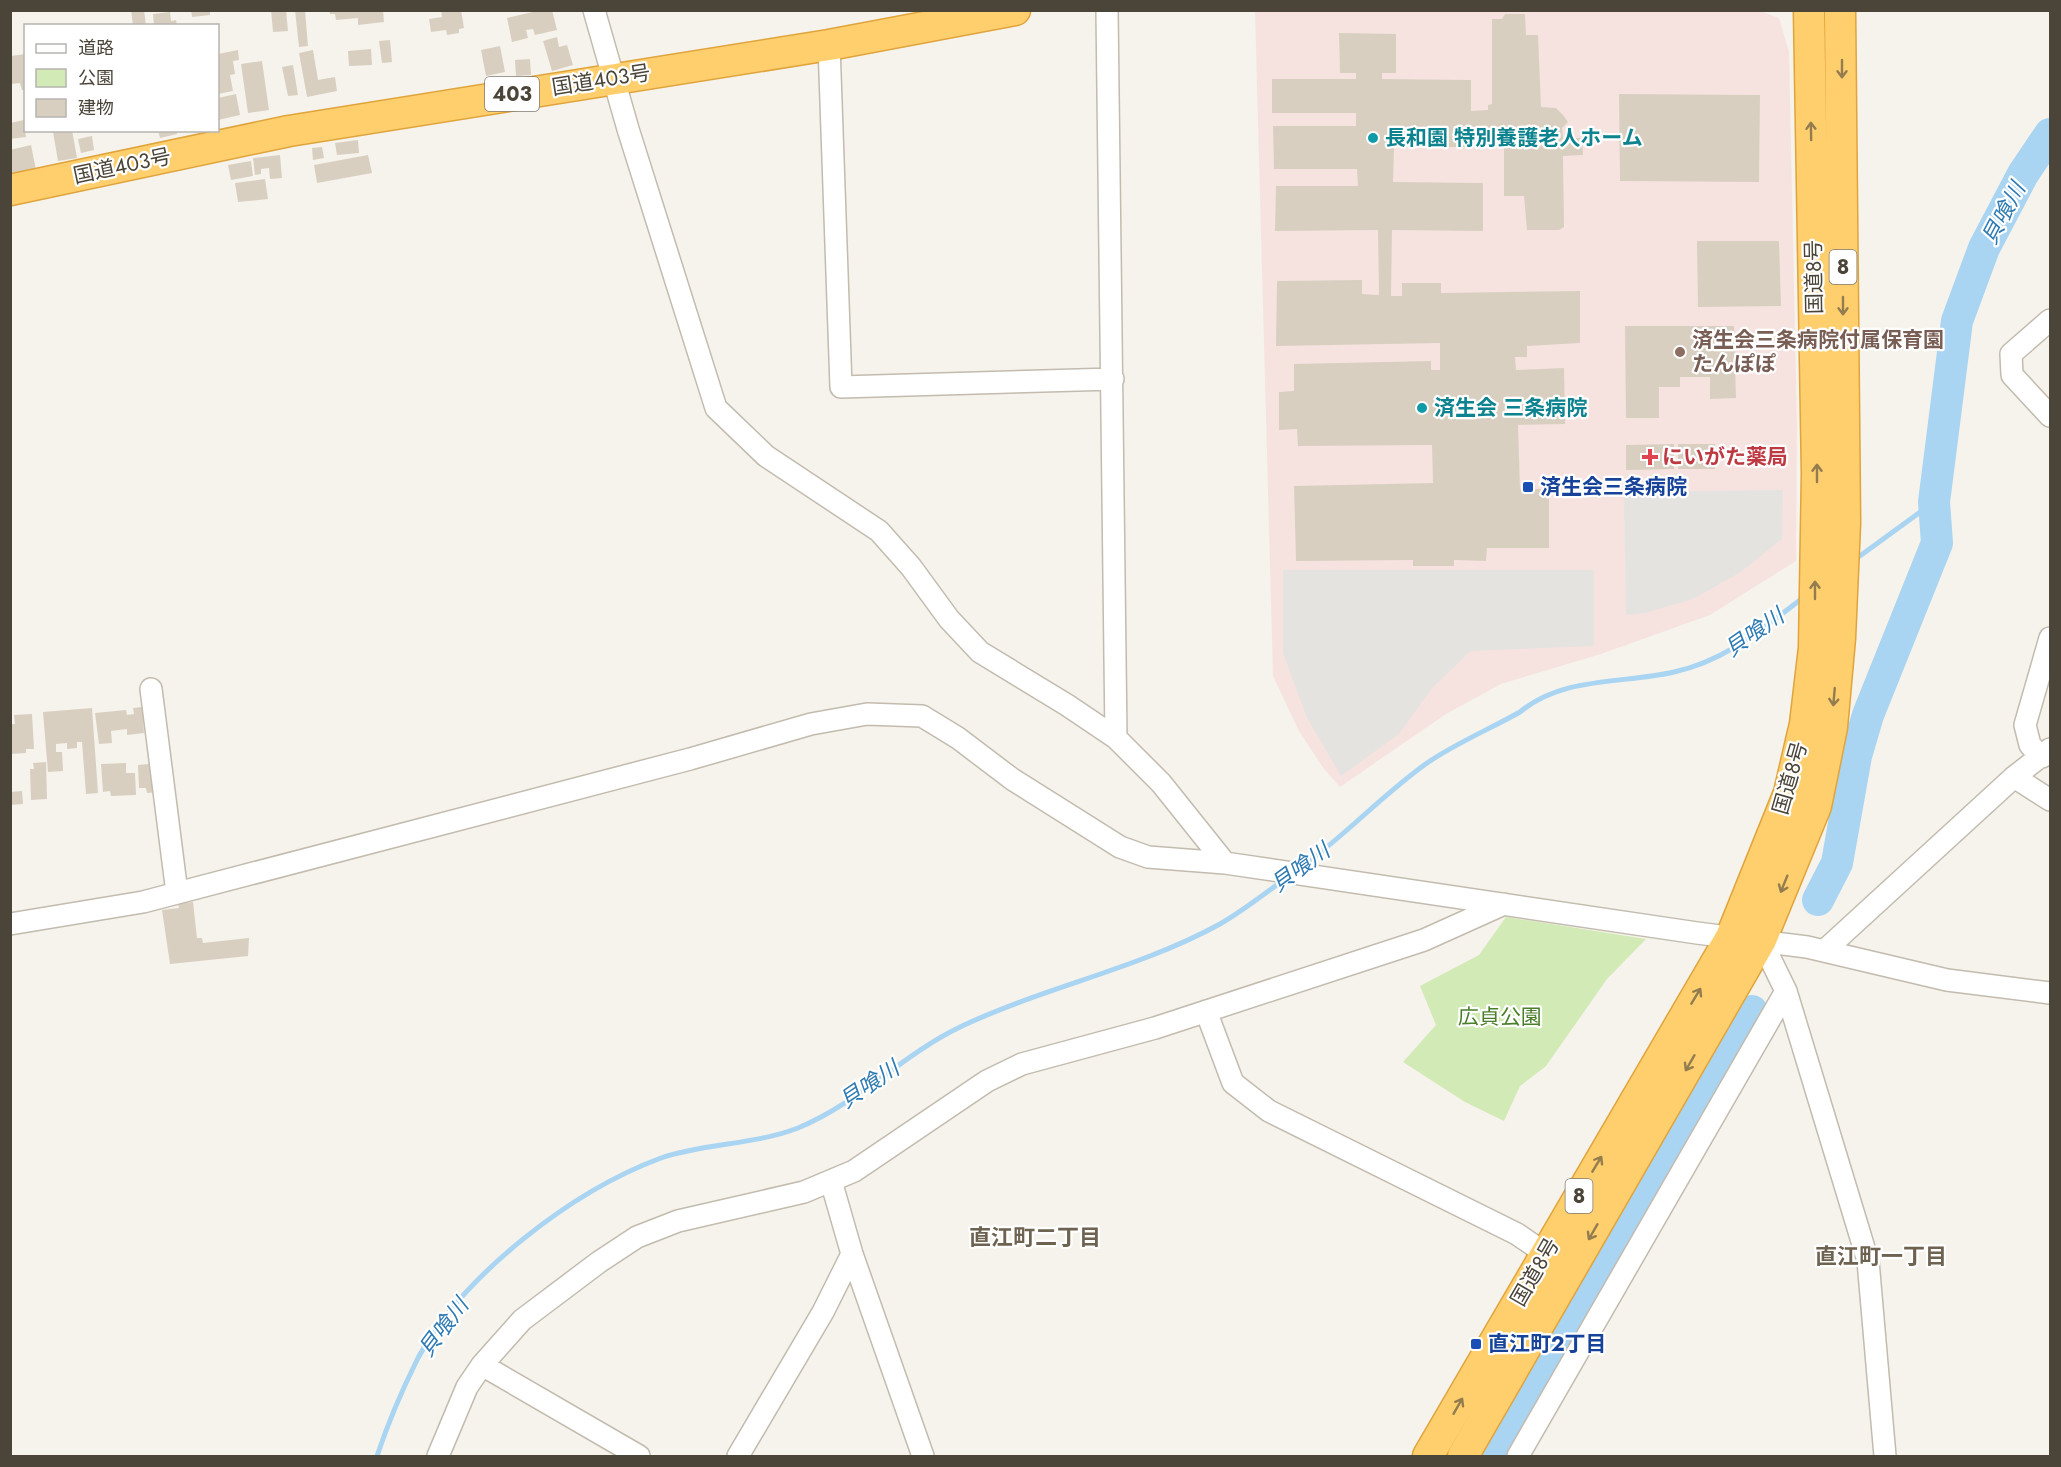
<svg xmlns="http://www.w3.org/2000/svg" width="2061" height="1467" font-family="Jost,'Noto Sans JP',sans-serif">
<style>
.medical{fill:#f6e3e0}
.green{fill:#d2eab5}
.parking{fill:#e5e3e0}
.lines{fill:none;stroke-linecap:round;stroke-linejoin:round}
.stream{stroke:#a9d4f2;stroke-width:5}
.river{stroke:#a9d4f2;stroke-width:32}
.building{fill:#d8cfc1}
.minor-casing{stroke:#c2bbae;stroke-width:24}
.highway-casing{stroke:#e0a43c;stroke-width:33}
.minor{stroke:#fff;stroke-width:21}
.highway{stroke:#ffcf6e;stroke-width:30}
.oneway{stroke:#937c4e}
.culture-dot{fill:#0f9aa8;stroke:#fff;stroke-width:2}
.education-dot{fill:#8d6e63;stroke:#fff;stroke-width:2}
.health-dot{fill:#e0444e;stroke:#fff;stroke-width:2}
.transit-dot{fill:#1a4fb4;stroke:#fff;stroke-width:2}
.labels{text-anchor:middle;stroke-width:4.5;stroke-linejoin:round;paint-order:stroke}
.shield{fill:#fff;stroke:#817c74;stroke-width:1.5}
.shield-label{font-size:20px;font-weight:bold;fill:#4b4439}
.street-label{font-size:21px;fill:#4b4439;stroke:#fff}
.culture-label{font-size:21px;font-weight:bold;fill:#0d838f;stroke:#fff;text-anchor:start}
.education-label{font-size:21px;font-weight:bold;fill:#785e54;stroke:#fff;text-anchor:start}
.health-label{font-size:21px;font-weight:bold;fill:#be3a42;stroke:#fff;text-anchor:start}
.transit-label{font-size:21px;font-weight:bold;fill:#164399;stroke:#fff;text-anchor:start}
.park-label{font-size:21px;fill:#4a7f2a;stroke:#fff}
.water-label{font-size:22px;font-style:italic;fill:#2e7ab2;stroke:#fff}
.neighbourhood-label{font-size:22px;font-weight:bold;fill:#6e6250;stroke:#fff}
</style>
<rect width="100%" height="100%" fill="#f6f3ec"/>
<path class="medical" d="M 1255,11 L 1760,11 L 1779,18 L 1789,52 L 1797,426 L 1796,561 L 1710,615 L 1601,654 L 1501,684 L 1446,714 L 1340,787 L 1324,769 L 1299,731 L 1273,676 Z"/>
<path class="green" d="M 1506,917 L 1646,939 L 1607,979 L 1546,1066 L 1520,1086 L 1504,1121 L 1465,1102 L 1403,1062 L 1436,1025 L 1420,986 L 1479,955 Z"/>
<path class="parking" d="M 1783,490 L 1782,539 L 1741,572 L 1693,599 L 1645,613 L 1626,615 L 1624,492 Z
M 1283,570 L 1594,570 L 1594,646 L 1471,651 L 1432,688 L 1399,734 L 1341,776 L 1307,718 L 1283,653 Z"/>
<g class="lines">
<path class="stream" d="M 1853,561 L 1934,502
M 1300,868 C 1345,836 1382,795 1427,763 C 1456,743 1490,729 1520,712 C 1563,676 1623,684 1674,672 C 1726,661 1763,628 1804,597
M 377,1456 C 388,1423 402,1390 418,1358 C 464,1274 572,1191 661,1158 C 705,1143 754,1145 798,1128 C 857,1104 902,1055 960,1027 C 1044,987 1138,969 1220,924 C 1243,911 1264,894 1285,879"/>
<path class="river" d="M 1818,900 L 1837,863 L 1856,756 L 1868,715 L 1937,543 L 1934,502 L 1957,321 L 1984,248 L 2023,174 L 2050,134
M 1494,1456 L 1752,1011"/>
</g>
<path class="building" d="M 131,10 L 144,10 L 146,26 L 133,26 Z
M 191,10 L 210,10 L 210,15 L 192,17 Z
M 271,10 L 286,10 L 288,31 L 273,32 Z
M 295,10 L 305,10 L 308,46 L 299,47 Z
M 329,10 L 383,10 L 384,22 L 358,25 L 358,18 L 336,20 L 335,14 L 330,14 Z
M 441,10 L 461,10 L 464,28 L 459,29 L 459,33 L 447,35 L 446,30 L 431,32 L 429,19 L 442,17 Z
M 541,10 L 552,10 L 557,30 L 535,35 L 533,29 L 526,30 L 528,38 L 512,42 L 507,18 Z
M 170,12 L 171,21 L 176,20 L 177,26 L 154,26 L 153,14 Z
M 1505,14 L 1525,14 L 1526,35 L 1538,35 L 1541,107 L 1556,108 L 1563,115 L 1568,122 L 1562,128 L 1563,138 L 1582,138 L 1583,155 L 1563,156 L 1564,227 L 1559,230 L 1527,230 L 1524,196 L 1504,196 L 1504,146 L 1490,129 L 1472,129 L 1473,147 L 1394,147 L 1393,182 L 1483,183 L 1483,231 L 1392,230 L 1391,296 L 1402,296 L 1402,283 L 1441,283 L 1441,293 L 1580,291 L 1580,343 L 1527,346 L 1527,357 L 1515,357 L 1516,370 L 1564,368 L 1565,424 L 1518,425 L 1520,489 L 1549,489 L 1549,548 L 1487,548 L 1486,561 L 1454,560 L 1454,566 L 1413,566 L 1413,560 L 1296,561 L 1294,486 L 1433,483 L 1432,445 L 1298,446 L 1297,429 L 1279,430 L 1279,392 L 1294,391 L 1294,364 L 1431,361 L 1431,370 L 1440,370 L 1440,343 L 1276,346 L 1277,281 L 1362,280 L 1362,294 L 1379,295 L 1378,230 L 1275,231 L 1276,186 L 1358,186 L 1357,169 L 1274,169 L 1273,126 L 1356,126 L 1356,113 L 1272,113 L 1272,79 L 1356,79 L 1356,73 L 1340,73 L 1339,33 L 1396,34 L 1396,73 L 1382,73 L 1382,79 L 1471,80 L 1471,111 L 1488,110 L 1488,105 L 1492,104 L 1492,19 L 1502,19 Z
M 557,37 L 559,47 L 567,45 L 573,65 L 552,71 L 543,41 Z
M 390,40 L 392,62 L 382,63 L 379,41 Z
M 500,46 L 505,72 L 486,76 L 481,50 Z
M 371,49 L 372,65 L 349,66 L 348,51 Z
M 238,50 L 239,60 L 233,61 L 235,74 L 230,75 L 233,91 L 218,94 L 218,54 Z
M 313,50 L 318,80 L 335,77 L 337,91 L 307,97 L 299,53 Z
M 26,54 L 26,90 L 22,90 L 20,83 L 10,84 L 10,56 Z
M 530,59 L 531,75 L 516,76 L 515,60 Z
M 262,61 L 269,110 L 248,113 L 241,64 Z
M 293,65 L 298,95 L 288,96 L 282,67 Z
M 236,94 L 240,115 L 218,120 L 218,98 Z
M 1619,94 L 1760,95 L 1759,182 L 1620,181 Z
M 24,120 L 26,137 L 10,139 L 10,123 Z
M 72,130 L 77,158 L 58,161 L 53,132 Z
M 158,130 L 176,130 L 177,134 L 160,138 Z
M 92,136 L 94,150 L 81,153 L 78,139 Z
M 358,140 L 359,153 L 337,155 L 335,143 Z
M 31,145 L 36,170 L 10,176 L 10,150 Z
M 322,147 L 324,158 L 313,160 L 312,148 Z
M 280,155 L 282,178 L 270,179 L 269,168 L 261,169 L 261,174 L 255,175 L 253,158 Z
M 368,155 L 372,173 L 317,183 L 314,165 Z
M 251,161 L 253,176 L 231,180 L 228,165 Z
M 265,179 L 268,199 L 238,202 L 235,183 Z
M 1697,241 L 1779,241 L 1781,306 L 1698,307 Z
M 1625,326 L 1734,326 L 1736,398 L 1710,399 L 1710,377 L 1680,377 L 1680,387 L 1659,387 L 1659,418 L 1626,418 Z
M 1674,444 L 1674,469 L 1626,470 L 1626,445 Z
M 1678,444 L 1715,444 L 1715,469 L 1678,469 Z
M 142,707 L 144,733 L 127,735 L 127,729 L 111,731 L 112,743 L 99,744 L 95,713 L 126,710 L 127,715 L 134,714 L 133,708 Z
M 92,708 L 98,793 L 86,794 L 82,742 L 77,742 L 77,748 L 67,749 L 67,743 L 56,744 L 56,752 L 62,752 L 63,771 L 48,772 L 43,712 Z
M 32,714 L 34,749 L 26,749 L 26,753 L 10,754 L 10,724 L 15,724 L 14,715 Z
M 46,762 L 47,799 L 31,800 L 30,769 L 34,769 L 33,763 Z
M 126,763 L 126,773 L 135,773 L 136,795 L 111,796 L 110,791 L 103,792 L 101,764 Z
M 159,763 L 161,792 L 147,793 L 146,788 L 139,788 L 138,765 Z
M 22,791 L 23,804 L 10,805 L 10,792 Z
M 193,902 L 197,938 L 202,938 L 203,943 L 249,938 L 248,956 L 170,964 L 162,910 L 179,908 L 178,904 Z"/>
<g class="lines">
<defs>
<path id="minor" d="M 594,10 L 628,129 L 716,408 L 766,456 L 879,531 L 911,567 L 949,619 L 980,652 L 1067,705 L 1116,738 L 1161,783 L 1225,863
M 1107,10 L 1116,738
M 829,45 L 841,387 L 1113,379
M 2050,320 L 2011,354 L 2012,375 L 2050,416
M 151,689 L 177,893
M 2042,757 L 2030,745 L 2025,725 L 2050,638
M 2014,777 L 2050,800
M 10,924 L 143,902 L 690,759 L 811,724 L 867,714 L 922,716 L 958,738 L 1012,779 L 1120,847 L 1148,857 L 1225,863 L 1697,933 L 1807,947 L 1947,980 L 2050,993
M 1761,940 L 1786,991 L 1868,1261 L 1885,1456
M 1824,951 L 2014,777 L 2050,749
M 1206,1011 L 1233,1083 L 1269,1111 L 1517,1234 L 1546,1254
M 831,1181 L 852,1254 L 923,1456
M 482,1365 L 639,1456
M 438,1456 L 467,1387 L 482,1365 L 522,1320 L 599,1262 L 637,1237 L 678,1221 L 804,1192 L 854,1171 L 987,1081 L 1022,1064 L 1155,1028 L 1424,940 L 1504,904
M 738,1456 L 823,1312 L 852,1254
M 1518,1456 L 1786,991"/>
<path id="highway" d="M 10,190 L 289,131 L 829,45 L 1015,10
M 1428,1456 L 1731,937 L 1789,793 L 1805,724 L 1814,648 L 1817,474 L 1809,10
M 1463,1456 L 1761,940 L 1816,806 L 1832,727 L 1840,638 L 1845,523 L 1840,10"/>
</defs>
<use href="#minor" class="minor-casing"/>
<use href="#highway" class="highway-casing"/>
<use href="#minor" class="minor"/>
<use href="#highway" class="highway"/>
</g>
<defs><path id="oneway-shaft" d="M-6 0H5M1.5-3L5.5 0L1.5 3" fill="none" stroke-width="1.6" stroke-linecap="round" stroke-linejoin="round" transform="scale(1.5)"/></defs>
<g class="oneway">
<use href="#oneway-shaft" transform="translate(1842 69) rotate(90)"/>
<use href="#oneway-shaft" transform="translate(1811 131) rotate(-91)"/>
<use href="#oneway-shaft" transform="translate(1843 306) rotate(90)"/>
<use href="#oneway-shaft" transform="translate(1817 473) rotate(-90)"/>
<use href="#oneway-shaft" transform="translate(1815 590) rotate(-90)"/>
<use href="#oneway-shaft" transform="translate(1834 697) rotate(95)"/>
<use href="#oneway-shaft" transform="translate(1784 884) rotate(112)"/>
<use href="#oneway-shaft" transform="translate(1696 996) rotate(-59)"/>
<use href="#oneway-shaft" transform="translate(1690 1063) rotate(120)"/>
<use href="#oneway-shaft" transform="translate(1597 1164) rotate(-59)"/>
<use href="#oneway-shaft" transform="translate(1593 1232) rotate(120)"/>
<use href="#oneway-shaft" transform="translate(1458 1406) rotate(-60)"/>
</g>
<g class="culture-dot">
<circle cx="1373" cy="138" r="6"/>
<circle cx="1422" cy="408" r="6"/>
</g>
<circle class="education-dot" cx="1680" cy="352" r="6"/>
<path class="health-dot" d="M1647 448h6v6h6v6h-6v6h-6v-6h-6v-6h6z"/>
<g class="transit-dot">
<rect x="1522" y="481" width="12" height="12" rx="3"/>
<rect x="1470" y="1338" width="12" height="12" rx="3"/>
</g>
<g class="labels">
<g class="shield">
<rect x="485" y="77" width="54" height="34" rx="4.5"/>
<rect x="1829.5" y="250" width="27" height="34" rx="4.5"/>
<rect x="1565.5" y="1179" width="27" height="34" rx="4.5"/>
</g>
<g class="shield-label">
<text x="512" y="101">403</text>
<text x="1843" y="274">8</text>
<text x="1579" y="1203">8</text>
</g>
<g class="street-label">
<text transform="translate(601 80) rotate(-9)" y="7">国道403号</text>
<text transform="translate(122 166) rotate(-12)" y="7">国道403号</text>
<text transform="translate(1814 277) rotate(-91)" y="7">国道8号</text>
<text transform="translate(1790 778) rotate(-74)" y="7">国道8号</text>
<text transform="translate(1535 1272) rotate(-60)" y="7">国道8号</text>
</g>
<g class="culture-label">
<text x="1385" y="145">長和園 特別養護老人ホーム</text>
<text x="1434" y="415">済生会 三条病院</text>
</g>
<g class="education-label">
<text x="1692" y="347">済生会三条病院付属保育園<tspan x="1692" dy="24">たんぽぽ</tspan></text>
</g>
<g class="health-label">
<text x="1662" y="464">にいがた薬局</text>
</g>
<g class="transit-label">
<text x="1540" y="494">済生会三条病院</text>
<text x="1488" y="1351">直江町２丁目</text>
</g>
<g class="park-label">
<text x="1500" y="1024">広貞公園</text>
</g>
<g class="water-label">
<text transform="translate(2003 213) rotate(-62)" y="8">貝喰川</text>
<text transform="translate(1754 632) rotate(-35)" y="8">貝喰川</text>
<text transform="translate(1300 867) rotate(-36)" y="8">貝喰川</text>
<text transform="translate(869 1084) rotate(-34)" y="8">貝喰川</text>
<text transform="translate(443 1327) rotate(-53)" y="8">貝喰川</text>
</g>
<g class="neighbourhood-label">
<text x="1035" y="1245">直江町二丁目</text>
<text x="1881" y="1264">直江町一丁目</text>
</g>
</g>
<rect width="2061" height="1467" fill="none" stroke="#4b4439" stroke-width="24"/>
<rect x="24" y="24" width="195" height="108" fill="#ffffff" stroke="#b7b4b0" stroke-width="1.5"/>
<rect x="36" y="44" width="30" height="9" fill="#ffffff" stroke="#b7b4b0" stroke-width="1.5"/>
<text x="78" y="54" font-size="18" fill="#4b4439">道路</text>
<rect x="36" y="69" width="30" height="18" fill="#d2eab5" stroke="#b7b4b0" stroke-width="1.5"/>
<text x="78" y="84" font-size="18" fill="#4b4439">公園</text>
<rect x="36" y="99" width="30" height="18" fill="#d8cfc1" stroke="#b7b4b0" stroke-width="1.5"/>
<text x="78" y="114" font-size="18" fill="#4b4439">建物</text>
</svg>
